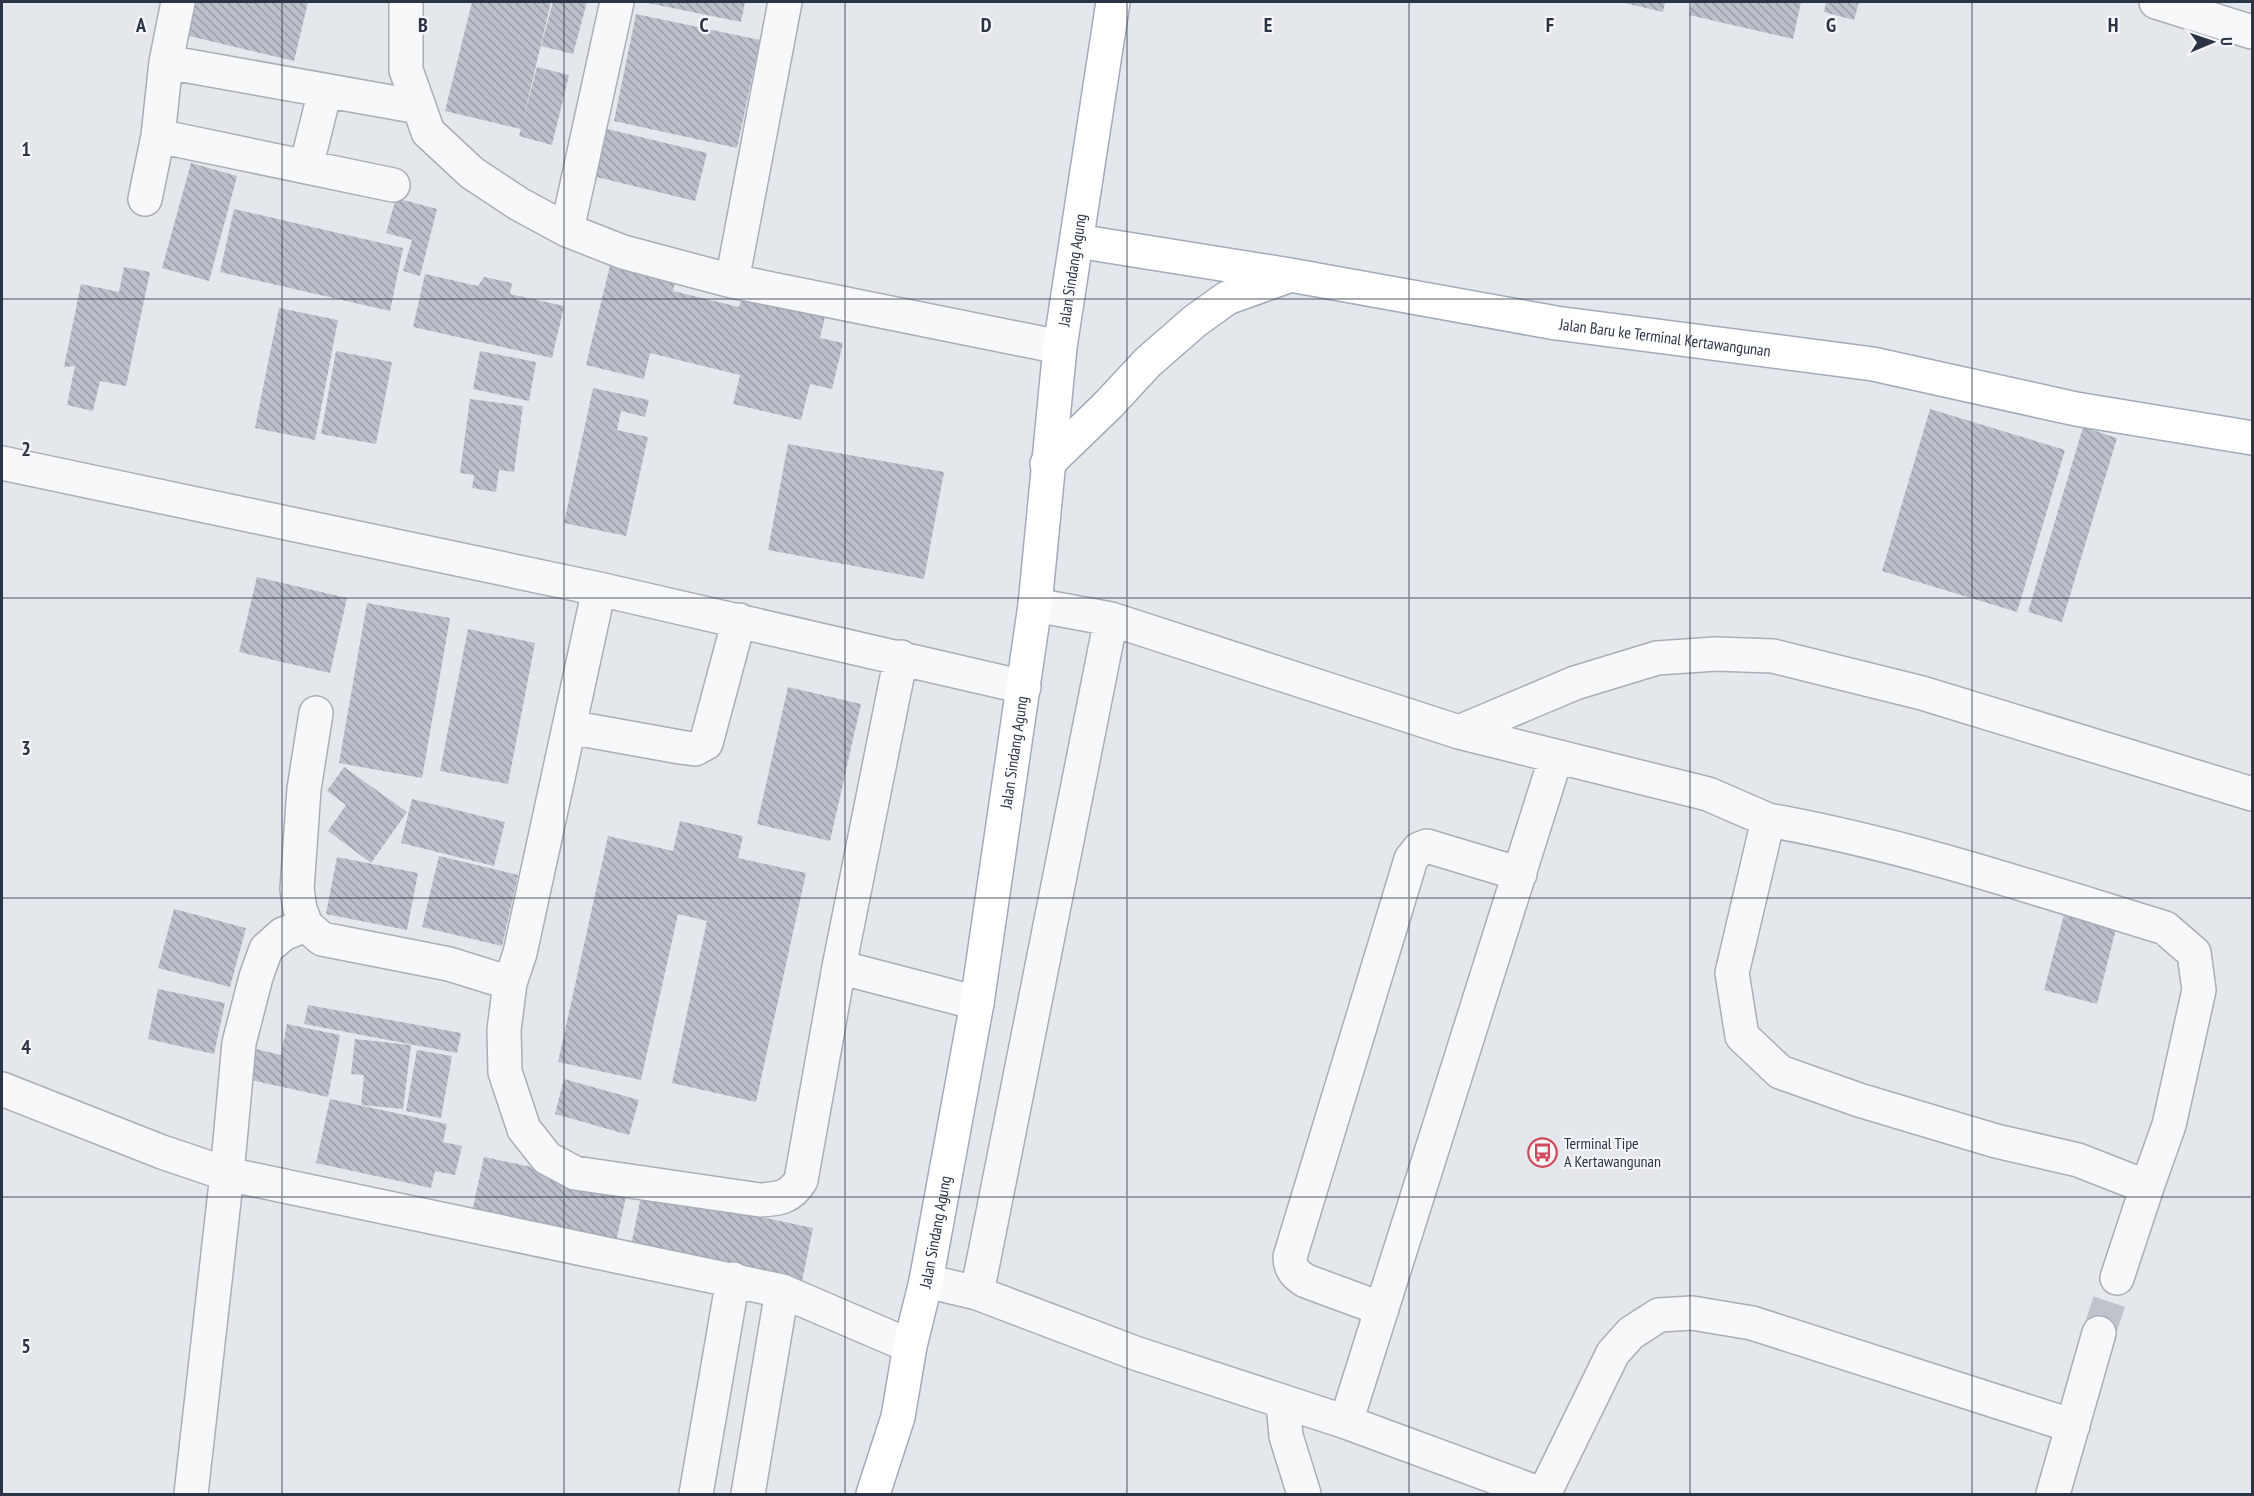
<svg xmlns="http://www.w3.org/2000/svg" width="2254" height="1496" font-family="'PT Sans Narrow',sans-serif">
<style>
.building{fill:url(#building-back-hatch)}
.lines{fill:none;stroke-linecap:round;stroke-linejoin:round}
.minor-tunnel{stroke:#bfc3cb;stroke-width:33;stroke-dasharray:33 16;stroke-linecap:butt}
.minor-casing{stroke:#a9aeb7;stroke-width:36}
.major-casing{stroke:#a3abb8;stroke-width:36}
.minor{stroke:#f7f8fa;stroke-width:33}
.major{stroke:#fff;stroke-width:33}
.grid{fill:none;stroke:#2b3445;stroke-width:1.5;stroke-opacity:0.55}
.labels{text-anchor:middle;stroke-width:4.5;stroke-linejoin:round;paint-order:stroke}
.street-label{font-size:16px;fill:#2b3445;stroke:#f4f6f9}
.poi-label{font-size:16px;fill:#2b3445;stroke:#f4f6f9;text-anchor:start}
.grid-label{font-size:20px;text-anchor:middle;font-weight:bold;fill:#2b3445;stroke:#f4f6f9;stroke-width:4.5;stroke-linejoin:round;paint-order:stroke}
</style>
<defs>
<pattern id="building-back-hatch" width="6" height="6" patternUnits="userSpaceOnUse" patternTransform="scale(1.5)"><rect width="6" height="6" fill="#bbc0ca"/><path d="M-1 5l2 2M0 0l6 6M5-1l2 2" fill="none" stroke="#989da6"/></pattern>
</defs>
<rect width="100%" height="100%" fill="#e4e7ec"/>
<path class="building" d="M 192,2 L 308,2 L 294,61 L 185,35 Z
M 472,2 L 551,2 L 521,129 L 445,111 Z
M 553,2 L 587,2 L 573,54 L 541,46 Z
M 643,2 L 745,2 L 741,22 Z
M 1620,2 L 1665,2 L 1663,12 Z
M 1692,2 L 1801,2 L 1793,39 L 1689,15 Z
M 1826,2 L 1859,2 L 1854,20 L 1824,12 Z
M 636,14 L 760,40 L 737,148 L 614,121 Z
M 537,67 L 569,75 L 552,145 L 519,136 Z
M 595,126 L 707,153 L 695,201 L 584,174 Z
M 191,163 L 237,176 L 209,281 L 162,268 Z
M 396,198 L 437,209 L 420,276 L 403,271 L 412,240 L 386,233 Z
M 234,209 L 403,248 L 390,311 L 220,272 Z
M 612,257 L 677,273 L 673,291 L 739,307 L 743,293 L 826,313 L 820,338 L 843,343 L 832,389 L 810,384 L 801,420 L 733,404 L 740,375 L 650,353 L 644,379 L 586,365 Z
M 124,267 L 150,272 L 126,386 L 100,381 L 93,411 L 67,405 L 75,366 L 64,367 L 81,284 L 119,292 Z
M 425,274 L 478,286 L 484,277 L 512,283 L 510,294 L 564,306 L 552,358 L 413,327 Z
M 279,308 L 338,320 L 315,440 L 255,428 Z
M 336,351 L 392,362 L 376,444 L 321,434 Z
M 480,351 L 536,362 L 529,401 L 473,389 Z
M 593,388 L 649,400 L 645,417 L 621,411 L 617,430 L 648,437 L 626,536 L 564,523 Z
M 470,399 L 523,406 L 514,472 L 499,470 L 496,492 L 472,488 L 474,475 L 460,473 Z
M 1930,409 L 2065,450 L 2017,612 L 1882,571 Z
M 2083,427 L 2117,438 L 2062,622 L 2028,612 Z
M 788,444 L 944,472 L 924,579 L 768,550 Z
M 257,577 L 347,598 L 330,673 L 239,652 Z
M 367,603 L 450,618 L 422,778 L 339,763 Z
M 468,629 L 535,643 L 508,784 L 440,771 Z
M 788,687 L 861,704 L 830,841 L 757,824 Z
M 344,767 L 407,812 L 371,863 L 328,831 L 346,805 L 327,791 Z
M 412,799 L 505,822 L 494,866 L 401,843 Z
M 680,821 L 743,836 L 738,858 L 806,873 L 756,1102 L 672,1083 L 707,921 L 678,914 L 641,1080 L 558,1062 L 608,836 L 673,851 Z
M 439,856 L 518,875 L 502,946 L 422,927 Z
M 337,857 L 418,873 L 407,930 L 326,914 Z
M 2067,903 L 2119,917 L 2097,1004 L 2044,990 Z
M 174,909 L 246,928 L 230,987 L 158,968 Z
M 158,989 L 225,1003 L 214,1054 L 148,1039 Z
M 308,1005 L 461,1033 L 457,1053 L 304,1024 Z
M 287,1024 L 340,1035 L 328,1097 L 250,1080 L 256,1049 L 281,1055 Z
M 355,1039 L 411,1045 L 403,1109 L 361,1105 L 364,1075 L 351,1074 Z
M 417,1050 L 452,1056 L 441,1118 L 406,1111 Z
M 564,1079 L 639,1100 L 629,1135 L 555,1114 Z
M 330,1099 L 447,1124 L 443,1142 L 462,1146 L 455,1175 L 435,1171 L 431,1188 L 316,1163 Z
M 484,1157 L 628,1187 L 615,1247 L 471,1216 Z
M 642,1192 L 813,1228 L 800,1291 L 629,1255 Z"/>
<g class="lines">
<path class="minor-tunnel" d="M 2099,1333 L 2117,1278"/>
<defs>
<path id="minor" d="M 406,2 L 406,70 L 428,132 L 472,173 L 519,204 L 567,230 L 623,252 L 732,281 L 1060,347
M 2156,2 L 2252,32
M 166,62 L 178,2
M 158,136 L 393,185
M 306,167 L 325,91
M 145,199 L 158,136 L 166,62 L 419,107
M 567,230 L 617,2
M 732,281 L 785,2
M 2,463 L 599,589 L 1024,687
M 1035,605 L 1111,619 L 1459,732 L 1708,794 L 1768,820 L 1732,973 L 1742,1036 L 1780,1072 L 1859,1100 L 1996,1141 L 2078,1160 L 2147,1187 L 2117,1278
M 316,713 L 304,789 L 297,889 L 300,909 L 306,925 L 322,939 L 449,964 L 510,983 L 520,953 L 599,589
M 569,727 L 680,747 L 695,749 L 706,743 L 739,620
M 1459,732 L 1575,683 L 1657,658 L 1716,654 L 1773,656 L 1922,693 L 2252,794
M 1768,820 C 1903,844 2034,888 2165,928 L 2194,953 L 2199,990 L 2169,1125 L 2147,1187
M 306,925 L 283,934 L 266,949 L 256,977 L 239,1043 L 227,1174 L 782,1291 L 910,1346
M 839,967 L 977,1003
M 510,983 L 504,1030 L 505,1072 L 524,1129 L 547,1158 L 575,1173 L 760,1200 C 780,1199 791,1197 801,1180 L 839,967 L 901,657
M 2,1089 L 162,1152 L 227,1174 L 191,1494
M 926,1281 L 977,1293 L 1135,1353 L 1346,1422 L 1541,1494
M 977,1293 L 1111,619
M 1382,1309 L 1306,1281 C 1296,1275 1290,1269 1290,1257 L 1411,859 L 1419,849 L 1427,846 L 1520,874
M 1283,1403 L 1286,1436 L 1304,1494
M 1346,1422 L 1556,757
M 696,1494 L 733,1279
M 748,1494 L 782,1291
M 1544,1494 L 1613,1353 L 1631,1333 L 1659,1315 L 1692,1313 L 1752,1323 L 2073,1426
M 2053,1494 L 2099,1333"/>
<g id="major">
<path id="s1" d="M 1077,241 L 1290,275 L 1556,323 L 1873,364 L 2076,409 L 2252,438"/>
<path d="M 1047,464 L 1108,405 L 1148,362 L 1195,321 L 1227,298 L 1288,276"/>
<path id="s2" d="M 873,1494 L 898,1417 L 910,1346 L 926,1281 L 977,1003 L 1035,605 L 1060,347 L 1113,2"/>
</g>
</defs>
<use href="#minor" class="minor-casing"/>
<use href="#major" class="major-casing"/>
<use href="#minor" class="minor"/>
<use href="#major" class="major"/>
</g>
<path class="grid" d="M 282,2 L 282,1494M 564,2 L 564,1494M 845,2 L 845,1494M 1127,2 L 1127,1494M 1409,2 L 1409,1494M 1690,2 L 1690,1494M 1972,2 L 1972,1494M 2,299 L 2252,299M 2,598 L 2252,598M 2,898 L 2252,898M 2,1197 L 2252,1197"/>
<defs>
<symbol id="bus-ring" viewBox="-11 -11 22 22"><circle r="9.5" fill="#f4f6f9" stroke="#d1495b" stroke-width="1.5"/><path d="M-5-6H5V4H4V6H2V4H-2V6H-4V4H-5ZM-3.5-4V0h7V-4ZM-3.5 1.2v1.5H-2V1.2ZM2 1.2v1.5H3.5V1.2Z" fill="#d1495b"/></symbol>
</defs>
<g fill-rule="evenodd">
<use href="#bus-ring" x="1526" y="1136" width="33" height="33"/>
</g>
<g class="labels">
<g class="street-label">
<text dy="6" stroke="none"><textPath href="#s2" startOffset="1242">Jalan Sindang Agung</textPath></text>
<text dy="6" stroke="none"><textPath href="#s1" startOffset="596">Jalan Baru ke Terminal Kertawangunan</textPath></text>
<text dy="6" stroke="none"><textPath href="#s2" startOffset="756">Jalan Sindang Agung</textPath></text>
<text dy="6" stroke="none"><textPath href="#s2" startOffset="270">Jalan Sindang Agung</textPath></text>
</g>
<g class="poi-label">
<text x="1564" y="1149">Terminal Tipe<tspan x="1564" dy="18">A Kertawangunan</tspan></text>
</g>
</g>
<g class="grid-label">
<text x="141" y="32">A</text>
<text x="423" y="32">B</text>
<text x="704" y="32">C</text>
<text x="986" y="32">D</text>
<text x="1268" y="32">E</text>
<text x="1550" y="32">F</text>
<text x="1831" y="32">G</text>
<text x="2113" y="32">H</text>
<text x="26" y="156">1</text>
<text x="26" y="456">2</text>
<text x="26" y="755">3</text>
<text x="26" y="1054">4</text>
<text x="26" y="1353">5</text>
</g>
<rect width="2254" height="1496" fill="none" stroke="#2b3445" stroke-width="6"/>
<g transform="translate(2212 42) rotate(88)" stroke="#f4f6f9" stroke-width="4.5" paint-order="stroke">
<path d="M0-4.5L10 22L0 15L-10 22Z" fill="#2b3445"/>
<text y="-9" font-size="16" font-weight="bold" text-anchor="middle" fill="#2b3445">U</text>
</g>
</svg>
